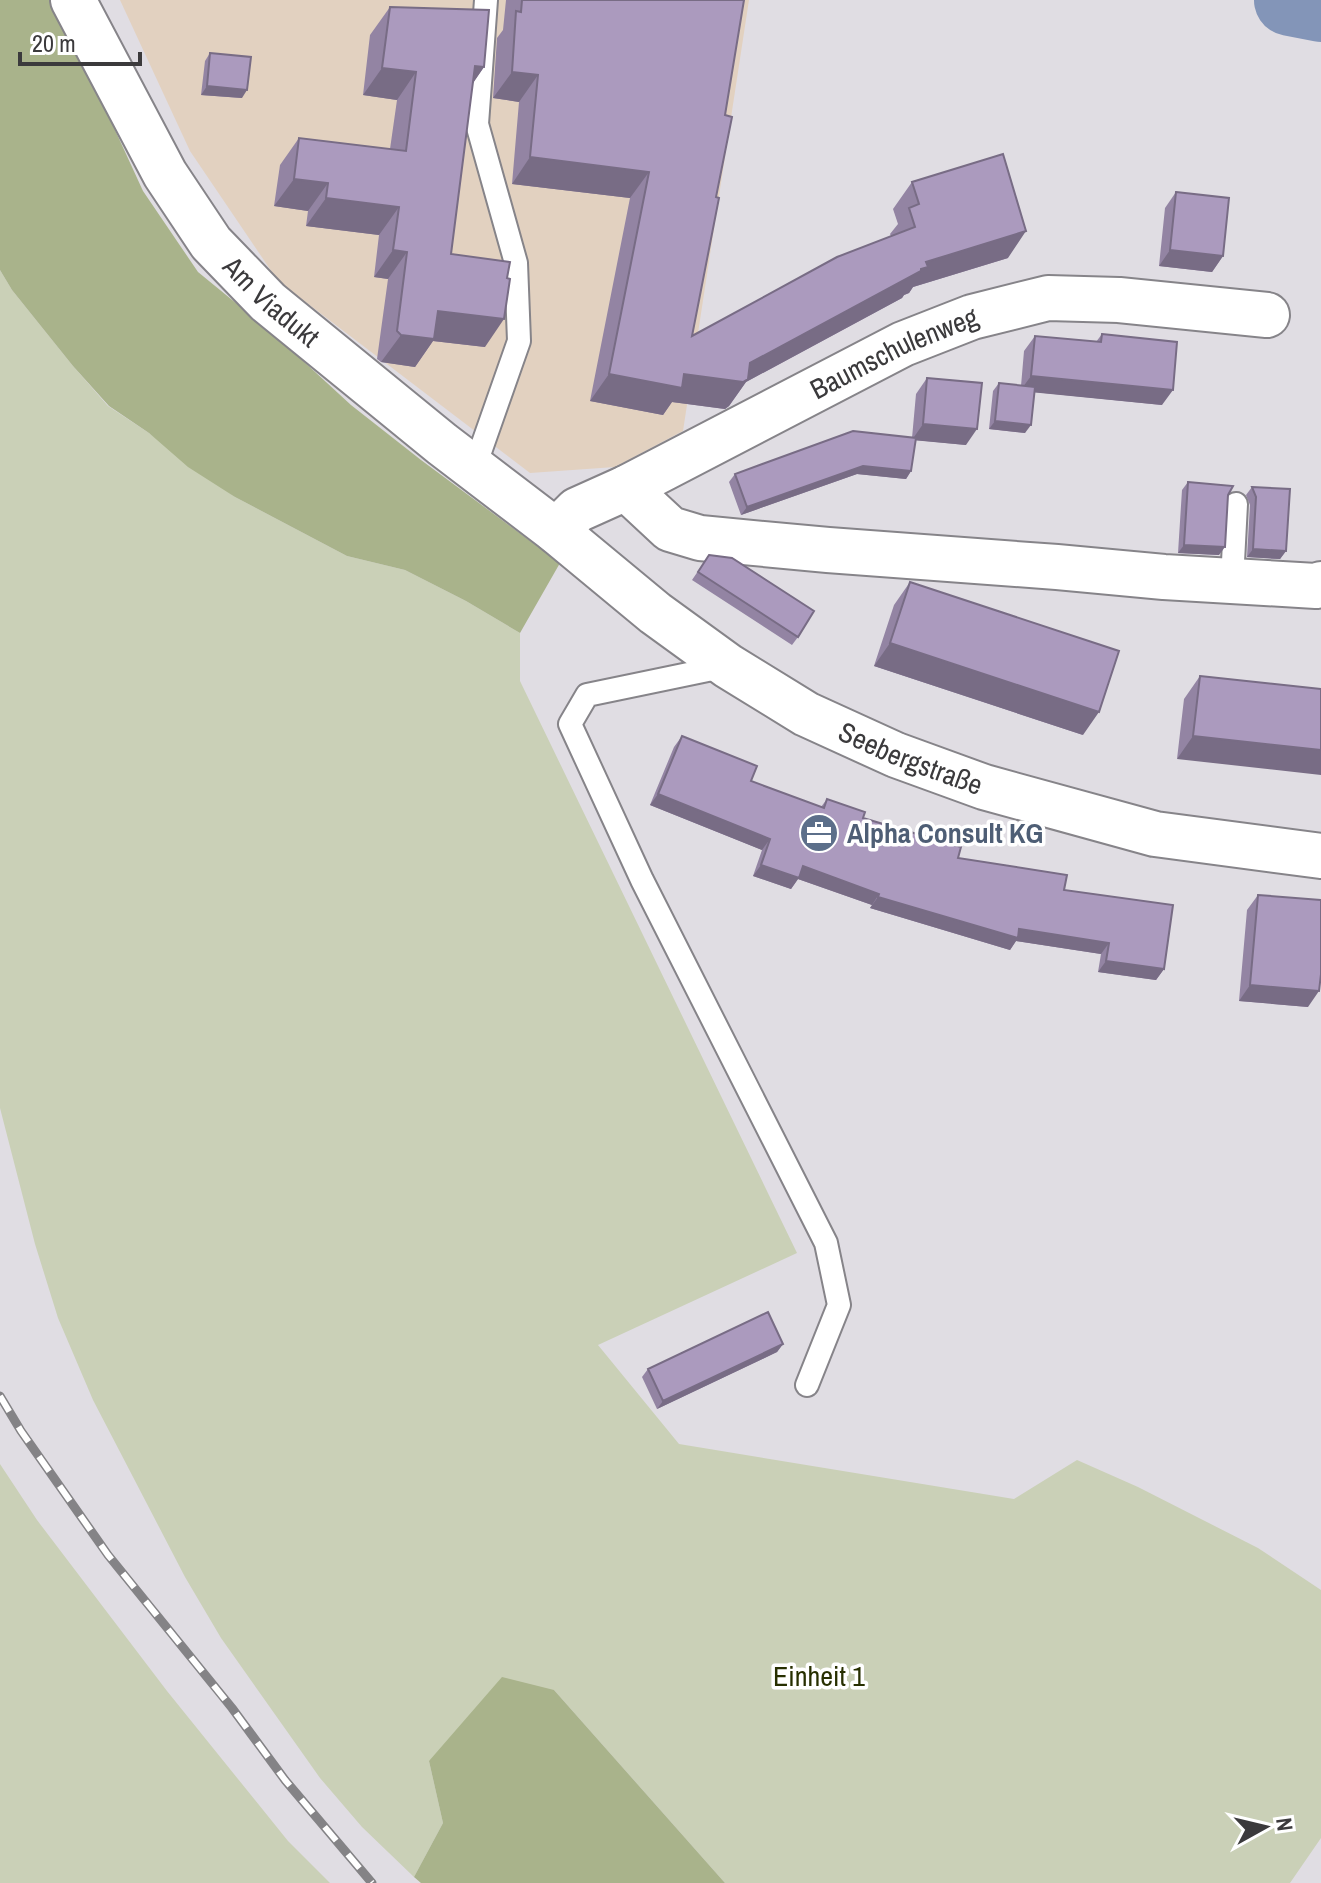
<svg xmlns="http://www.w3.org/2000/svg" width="1321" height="1883" font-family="'Archivo Narrow',sans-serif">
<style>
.commercial{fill:#e2d1c0}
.green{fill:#cad0b7}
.forest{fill:#a9b38b}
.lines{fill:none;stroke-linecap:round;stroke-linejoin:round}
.river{stroke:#8395b8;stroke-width:72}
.lane-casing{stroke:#868489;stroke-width:26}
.street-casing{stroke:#868489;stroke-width:48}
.lane{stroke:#fff;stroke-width:22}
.street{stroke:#fff;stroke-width:44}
.rail-casing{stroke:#848386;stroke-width:9}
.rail{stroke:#fff;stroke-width:6;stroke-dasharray:18;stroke-linecap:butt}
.wall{fill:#9384a3}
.shaded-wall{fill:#786c85}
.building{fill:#ab9abe;stroke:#786c85;stroke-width:2}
.labels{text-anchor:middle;stroke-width:7;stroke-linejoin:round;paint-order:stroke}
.street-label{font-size:28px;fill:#3b3a3c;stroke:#fff}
.service-label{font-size:28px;font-weight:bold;fill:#4e5e75;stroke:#fff;text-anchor:start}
.park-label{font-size:28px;fill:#272f00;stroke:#fff}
</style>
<rect width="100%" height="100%" fill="#e0dde3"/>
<path class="commercial" d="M 120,0 L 749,0 L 683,431 L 615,467 L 530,473 L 278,281 L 190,151 Z"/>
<path class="green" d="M 0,270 L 12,290 L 73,366 L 108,406 L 149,433 L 235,497 L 347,556 L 405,570 L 466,601 L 520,633 L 520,681 L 797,1253 L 598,1345 L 679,1444 L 1014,1499 L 1077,1460 L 1138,1487 L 1258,1548 L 1321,1590 L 1321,1838 L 1290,1883 L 725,1883 L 554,1690 L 429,1761 L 443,1823 L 414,1877 L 362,1827 L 320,1778 L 221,1638 L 185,1577 L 93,1400 L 58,1318 L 35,1244 L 0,1108 Z
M 0,1464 L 37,1520 L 167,1691 L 288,1841 L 330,1883 L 0,1883 Z"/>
<path class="forest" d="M 0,0 L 49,0 L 99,95 L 143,191 L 198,272 L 276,336 L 351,405 L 421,460 L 560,563 L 520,633 L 466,601 L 405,570 L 347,556 L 235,497 L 188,467 L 149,433 L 109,406 L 73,366 L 12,290 L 0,270 Z
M 502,1677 L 554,1690 L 725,1883 L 421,1883 L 414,1877 L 443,1823 L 429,1761 Z"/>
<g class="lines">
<path class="river" d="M 1290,0 L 1321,6"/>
<defs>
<path id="lane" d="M 474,469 L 519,341 L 516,263 L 477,124 L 486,0
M 1232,581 L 1236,504
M 727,666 L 587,695 L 570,724 L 642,880 L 826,1243 L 839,1305 L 807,1385"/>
<g id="street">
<path id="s1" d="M 73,0 L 165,174 L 211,243 L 268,302 L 442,444 L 556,531 L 655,613 L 728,666 L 806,714 L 896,755 L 984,787 L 1155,834 L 1321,856"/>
<path d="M 626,488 L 670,529 L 700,538 L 828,550 L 1057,567 L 1164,577 L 1316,586 L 1321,584"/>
<path id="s2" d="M 556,531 L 577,510 L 626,488 L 903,344 L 972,317 L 1048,298 L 1119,300 L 1267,315"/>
</g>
</defs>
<use href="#lane" class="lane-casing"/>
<use href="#street" class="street-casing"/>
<use href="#lane" class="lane"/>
<use href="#street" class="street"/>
<defs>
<path id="rail" d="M 0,1396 L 21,1431 L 108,1555 L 232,1708 L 285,1780 L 372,1883"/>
</defs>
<use href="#rail" class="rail-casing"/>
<use href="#rail" class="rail"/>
</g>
<path class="wall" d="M 506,0 L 744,0 L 725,115 L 716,197 L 692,336 L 891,236 L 890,234 L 898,224 L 893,209 L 912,182 L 1008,258 L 913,287 L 909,293 L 904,295 L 902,298 L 746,382 L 729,406 L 725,409 L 672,402 L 663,415 L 590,401 L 630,198 L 512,184 L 519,102 L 493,98 L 497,38 L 503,30 Z
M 390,7 L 484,67 L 472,84 L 451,254 L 485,347 L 433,341 L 415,367 L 381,362 L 377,359 L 388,279 L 374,277 L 379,235 L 306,226 L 308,211 L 274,206 L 280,165 L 299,138 L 390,149 L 397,100 L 363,95 L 370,35 Z
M 210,53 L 242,98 L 201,95 L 205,61 Z
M 1176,192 L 1223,256 L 1212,272 L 1159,266 L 1165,208 Z
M 1102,334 L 1162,405 L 1034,392 L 1025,433 L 989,429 L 993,391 L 999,383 L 1021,386 L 1024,351 L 1035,336 L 1096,342 Z
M 927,378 L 966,445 L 915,440 L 911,471 L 906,479 L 857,474 L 741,515 L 729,482 L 735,474 L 912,438 L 916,394 Z
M 1188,482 L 1228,495 L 1219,555 L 1178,553 L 1182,490 Z
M 1252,487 L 1286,551 L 1280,559 L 1247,557 L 1250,505 L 1246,495 Z
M 709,555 L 798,637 L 792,645 L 692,580 Z
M 910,582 L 1083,735 L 874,666 L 894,605 Z
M 1200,676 L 1321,689 L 1177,759 L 1184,699 Z
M 682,736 L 751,781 L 821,807 L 827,799 L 863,818 L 958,858 L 1064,890 L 1164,969 L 1156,980 L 1098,972 L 1101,954 L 1016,941 L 1010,950 L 870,908 L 872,905 L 798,879 L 791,889 L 753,876 L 762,850 L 650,805 L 674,747 Z
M 1258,895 L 1308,1007 L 1239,1001 L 1247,910 Z
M 783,1344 L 777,1352 L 657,1409 L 642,1377 L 648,1369 Z"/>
<path class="shaded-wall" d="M 475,66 L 484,67 L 465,95 Z
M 382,68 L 416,72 L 397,100 L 363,95 Z
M 512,72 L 538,75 L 519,102 L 493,98 Z
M 207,86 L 247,90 L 242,98 L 201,95 Z
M 530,157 L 649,172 L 630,198 L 512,184 Z
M 294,179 L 328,183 L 308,211 L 274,206 Z
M 326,198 L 399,207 L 379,235 L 306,226 Z
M 1026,231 L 1008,258 L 913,287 L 909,293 L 904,295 L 902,298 L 746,382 L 729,406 L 725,409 L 672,402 L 663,415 L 590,401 L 609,374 L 684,374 L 750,363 L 926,262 Z
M 393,250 L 407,252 L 388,279 L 374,277 Z
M 1170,250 L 1223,256 L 1212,272 L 1159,266 Z
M 438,311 L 504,319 L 485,347 L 433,341 L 415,367 L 381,362 L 401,335 Z
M 1031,376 L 1173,390 L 1162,405 L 1020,391 Z
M 995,421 L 1031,425 L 1025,433 L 989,429 Z
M 923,424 L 977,429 L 966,445 L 912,440 Z
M 863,466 L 911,471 L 906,479 L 857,474 L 741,515 L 747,507 Z
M 1184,545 L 1225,547 L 1219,555 L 1178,553 Z
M 1253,549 L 1286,551 L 1280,559 L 1247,557 Z
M 890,643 L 1099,712 L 1083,735 L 874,666 Z
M 1193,736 L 1321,750 L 1321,775 L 1177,759 Z
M 658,794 L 770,839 L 762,850 L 650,805 Z
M 761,865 L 803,866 L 879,894 L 872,905 L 798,879 L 791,889 L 753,876 Z
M 878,897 L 1019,929 L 1109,943 L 1101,954 L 1016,941 L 1010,950 L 870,908 Z
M 1106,961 L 1164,969 L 1156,980 L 1098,972 Z
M 1250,985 L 1319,991 L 1308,1007 L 1239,1001 Z
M 783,1344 L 777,1352 L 657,1409 L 663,1401 Z"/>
<path class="building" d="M 522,0 L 744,0 L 725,115 L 732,117 L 716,197 L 719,198 L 692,336 L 837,257 L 915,227 L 909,208 L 919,204 L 912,182 L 1003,154 L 1026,231 L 926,262 L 928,267 L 921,269 L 921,271 L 750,363 L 748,379 L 743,382 L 684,374 L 682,388 L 609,374 L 649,172 L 530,157 L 538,75 L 512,72 L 516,11 L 521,12 Z
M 390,7 L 489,10 L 484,67 L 475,66 L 451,254 L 510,262 L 507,278 L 510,279 L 504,319 L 438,311 L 434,339 L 401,335 L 397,331 L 407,252 L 393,250 L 399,207 L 326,198 L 328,183 L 294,179 L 299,138 L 406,151 L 416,72 L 382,68 Z
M 210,53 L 251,57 L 247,90 L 207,86 Z
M 1176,192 L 1229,198 L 1223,256 L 1170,250 Z
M 1102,334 L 1177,342 L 1173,390 L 1031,376 L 1035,336 L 1101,342 Z
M 927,378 L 982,383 L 977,429 L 923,424 Z
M 999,383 L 1035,387 L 1031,425 L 995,421 Z
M 853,431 L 916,438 L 911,471 L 863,466 L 747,507 L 735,474 Z
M 1188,482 L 1233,486 L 1228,495 L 1225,547 L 1184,545 Z
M 1252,487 L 1290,489 L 1286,551 L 1253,549 L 1256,497 Z
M 709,555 L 732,558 L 814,611 L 798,637 L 698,572 Z
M 910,582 L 1119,651 L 1099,712 L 890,643 Z
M 1200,676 L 1321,689 L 1321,750 L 1193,736 Z
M 682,736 L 757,766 L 751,781 L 824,808 L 827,799 L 865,812 L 863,818 L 961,847 L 958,858 L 1067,875 L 1064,890 L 1173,905 L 1164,969 L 1106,961 L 1109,943 L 1019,929 L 1018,938 L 878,897 L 879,894 L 803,866 L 799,878 L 761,865 L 770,839 L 658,794 Z
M 1258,895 L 1321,900 L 1321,974 L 1319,991 L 1250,985 Z
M 768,1312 L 783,1344 L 663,1401 L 648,1369 Z"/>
<defs>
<symbol id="office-disc" viewBox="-11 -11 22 22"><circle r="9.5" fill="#5c6f8a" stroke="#fff"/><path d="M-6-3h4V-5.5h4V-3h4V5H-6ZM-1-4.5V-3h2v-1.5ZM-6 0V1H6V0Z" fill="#fff"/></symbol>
</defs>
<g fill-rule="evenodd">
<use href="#office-disc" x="797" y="811" width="44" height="44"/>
</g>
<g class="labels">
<g class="street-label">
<text dy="10" stroke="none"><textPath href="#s1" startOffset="364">Am Viadukt</textPath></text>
<text dy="10" stroke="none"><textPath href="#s2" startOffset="384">Baumschulenweg</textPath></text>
<text dy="10" stroke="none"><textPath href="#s1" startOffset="1154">Seebergstraße</textPath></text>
</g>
<g class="service-label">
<text x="847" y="843">Alpha Consult KG</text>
</g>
<g class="park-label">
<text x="819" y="1686">Einheit 1</text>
</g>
</g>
<g transform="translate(1265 1827) rotate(82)" stroke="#ffffff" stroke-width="6" paint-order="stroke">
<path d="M0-6L14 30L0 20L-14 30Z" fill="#3b3a3c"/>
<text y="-12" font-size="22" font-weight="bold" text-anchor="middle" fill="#3b3a3c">N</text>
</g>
<path d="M20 52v12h120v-12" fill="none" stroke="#3b3a3c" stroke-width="4"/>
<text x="32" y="52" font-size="24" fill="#3b3a3c" stroke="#ffffff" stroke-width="6" paint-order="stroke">20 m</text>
</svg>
